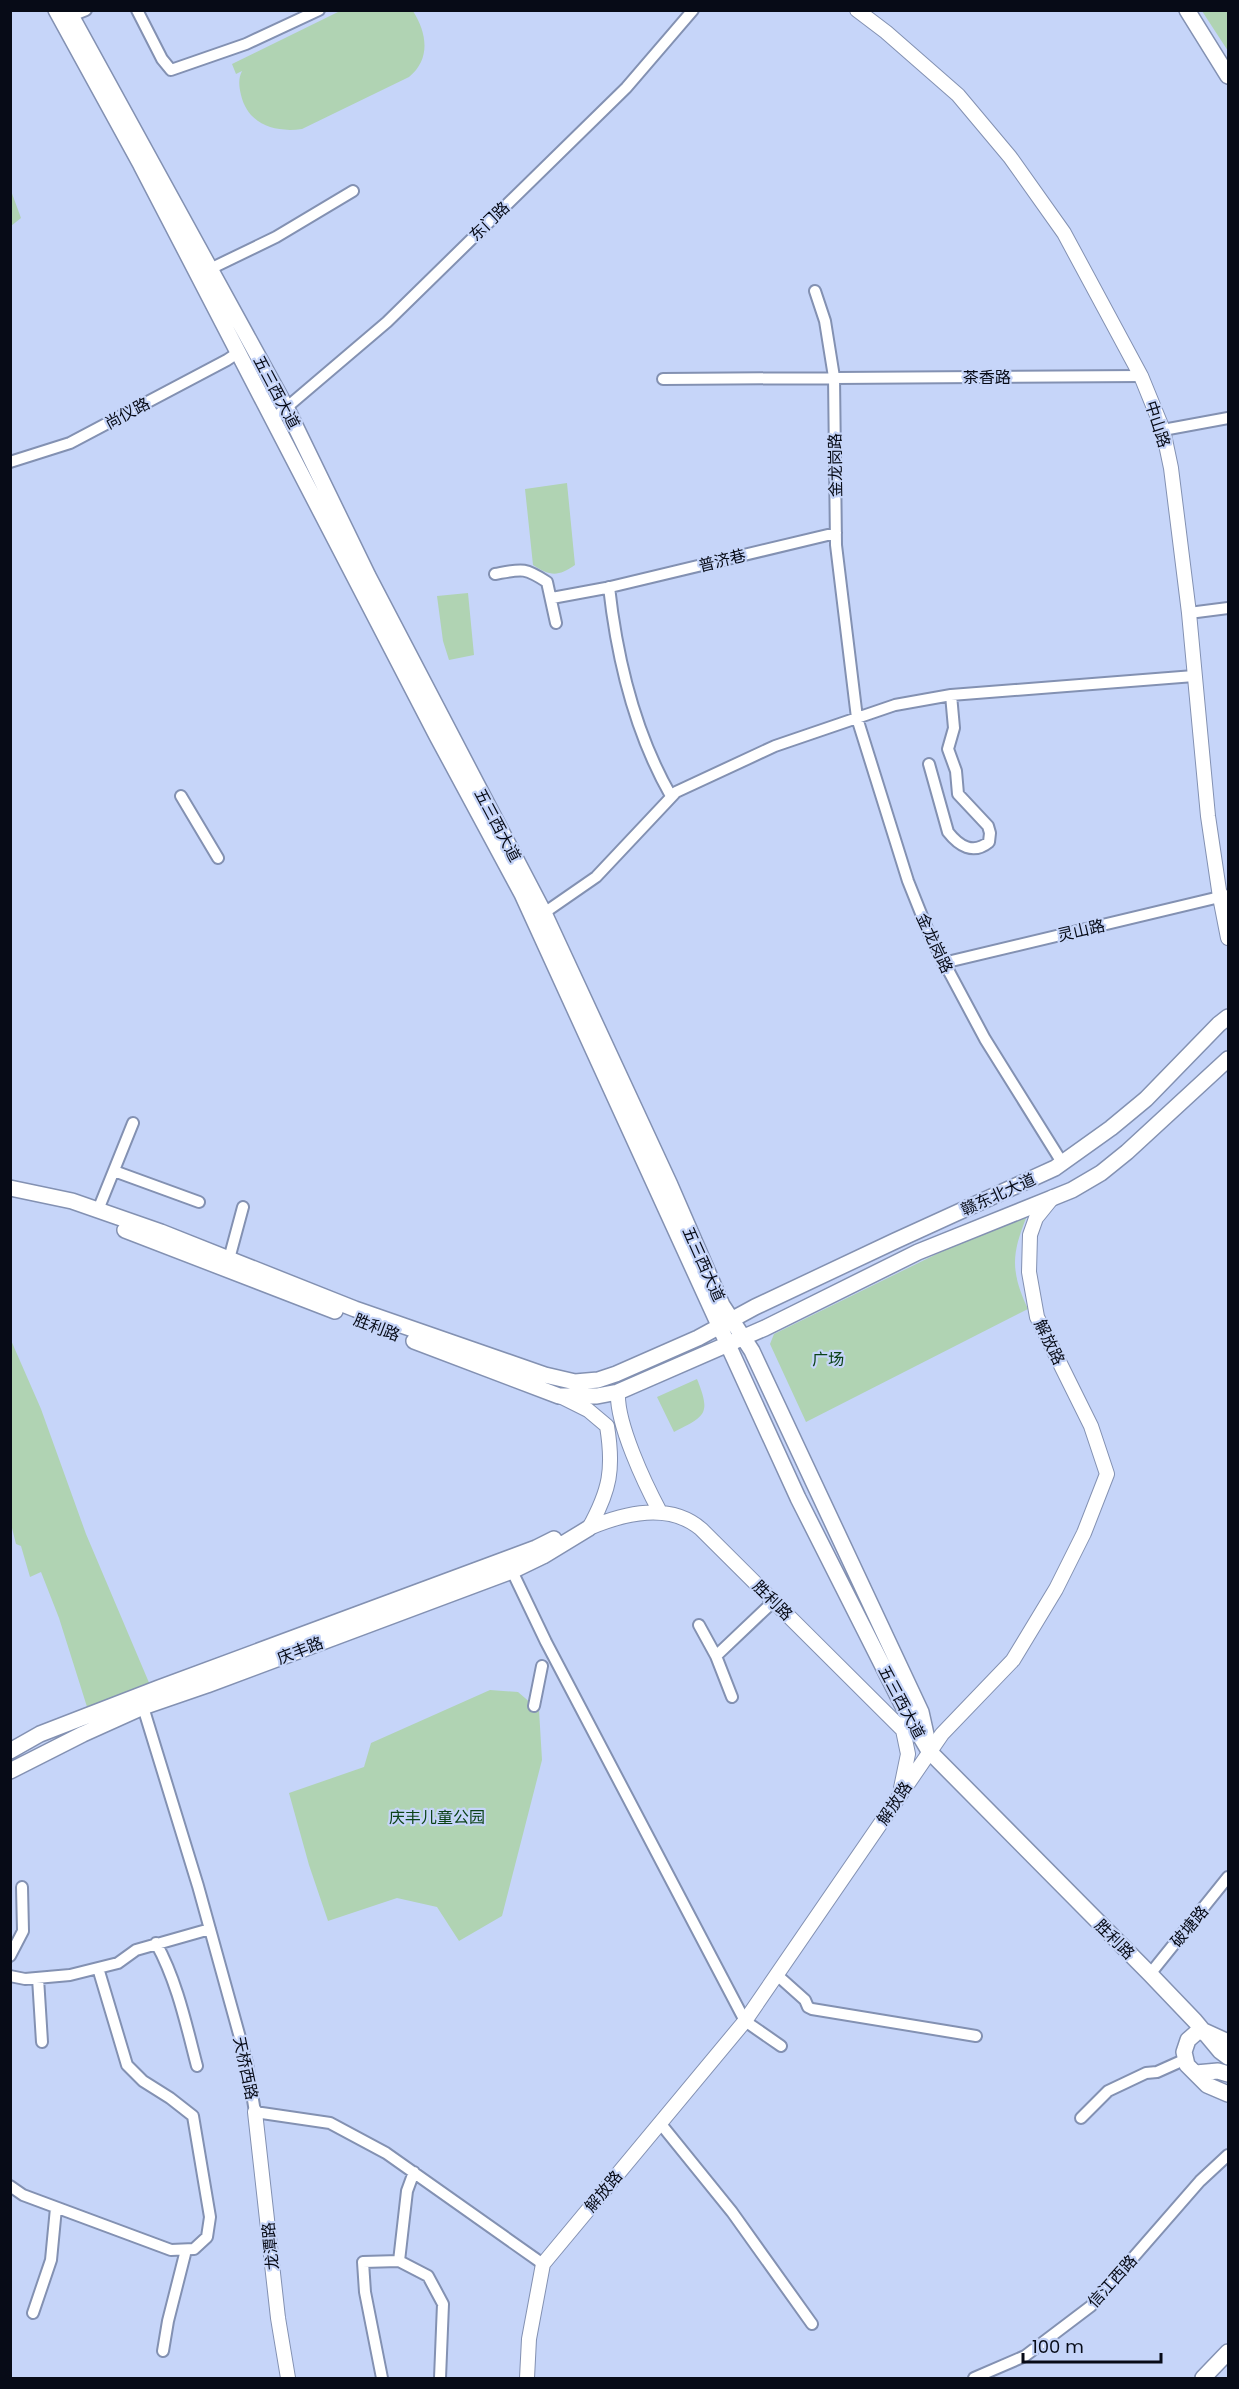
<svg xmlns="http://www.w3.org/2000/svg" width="1239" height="2389" font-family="Poppins,'Noto Sans SC',sans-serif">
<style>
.green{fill:#b0d3b3}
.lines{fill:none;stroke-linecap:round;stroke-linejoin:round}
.minor-casing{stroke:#8391b2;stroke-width:14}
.tertiary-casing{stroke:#8391b2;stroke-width:16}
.secondary-casing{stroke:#8391b2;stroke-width:18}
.minor{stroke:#fff;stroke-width:10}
.tertiary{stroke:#fff;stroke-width:14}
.secondary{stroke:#fff;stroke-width:15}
.labels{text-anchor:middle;stroke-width:4.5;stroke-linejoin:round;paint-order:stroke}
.street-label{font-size:16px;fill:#070b17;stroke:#c6d5f9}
.park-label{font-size:16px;fill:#0b4217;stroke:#c6d5f9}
</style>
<rect width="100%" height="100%" fill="#c6d5f9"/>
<path class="green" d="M 340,11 L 413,11 C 427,33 431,59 409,77 L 302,129 C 274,133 248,124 241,95 C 239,86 238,79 242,71 L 236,74 L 232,64 Z
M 1202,11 L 1228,11 L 1228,51 Z
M 10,188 L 21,218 L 11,226 L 10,226 Z
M 567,483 L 575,565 C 558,577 550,576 533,565 L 525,489 Z
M 468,593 L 474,655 L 449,660 L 443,641 L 437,596 Z
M 1030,1208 C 1013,1251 1008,1266 1028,1309 L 806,1422 L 770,1344 L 774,1334 Z
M 10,1338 L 41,1409 L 86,1534 L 150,1685 L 88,1710 L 59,1618 L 41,1572 L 30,1577 L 21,1546 L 16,1544 L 11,1524 Z
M 697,1379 C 711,1414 706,1416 674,1432 L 657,1397 Z
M 490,1690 L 518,1692 L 539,1710 L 542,1760 L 502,1916 L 459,1941 L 437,1907 L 397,1898 L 328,1921 L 309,1865 L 289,1793 L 364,1767 L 371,1743 Z"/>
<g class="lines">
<defs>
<path id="minor" d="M 137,10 L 162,59 L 171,70 L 246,44 L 319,10
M 71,16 L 86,10
M 210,269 L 276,237 L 353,191
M 815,291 L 825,321 L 834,377 L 836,545 L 857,718 L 908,881 L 930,936 L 985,1039 L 1063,1164
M 663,379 L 1141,376
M 273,419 L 387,322 L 626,88 L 693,10
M 1163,430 L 1228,418
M 10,462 L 70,443 L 227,360 L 239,352
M 495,574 C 522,569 524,567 547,582 L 556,623
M 609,587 C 617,659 635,733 671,796
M 552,598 L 606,588 L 836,533
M 1189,613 L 1228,608
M 929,764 L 948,832 C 959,846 973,855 989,842 L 990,833 L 988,826 L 958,794 L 956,771 L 948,749 L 954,728 L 951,695
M 181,796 L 218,858
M 544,913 L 596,877 L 676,792 L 775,746 L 895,705 L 951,695 L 1194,676
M 943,963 L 1228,895
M 114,1171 L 199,1202
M 98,1210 L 133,1123
M 229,1259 L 243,1207
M 512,1571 L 546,1642 L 745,2021 L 781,2046
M 699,1625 L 716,1656 L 732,1697
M 716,1656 L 774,1601
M 534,1706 L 542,1666
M 143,1707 L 198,1886 L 247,2063 L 255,2112 L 330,2123 L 386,2153 L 543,2264
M 156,1943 C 177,1981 186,2024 197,2066
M 10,1956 L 23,1931 L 22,1887
M 1150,1974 L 1228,1877
M 777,1975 L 805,2000 L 808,2007 L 812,2009 L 976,2036
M 10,1976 L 25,1979 L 70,1975 L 118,1963 L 136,1950 L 210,1929
M 38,1978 L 42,2042
M 1081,2118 L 1108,2091 L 1146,2073 L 1157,2072 L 1186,2059
M 660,2123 L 732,2212 L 812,2324
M 414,2172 L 407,2191 L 399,2261 L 428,2276 L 443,2304 L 440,2378
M 10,2186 L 23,2195 L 171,2250 L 194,2249 L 207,2237 L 210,2217 L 193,2116 L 170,2098 L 143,2081 L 127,2065 L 98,1968
M 33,2313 L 51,2260 L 56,2208
M 163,2351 L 168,2321 L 186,2250
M 382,2378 L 365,2292 L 363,2262 L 399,2261
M 974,2378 L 1025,2356 L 1091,2306 L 1200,2181 L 1228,2155"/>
<path id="tertiary" d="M 857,10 L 886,32 L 958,95 L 1010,157 L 1064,233 L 1141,376 L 1163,430 L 1171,468 L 1189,613 L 1208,816 L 1220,897 L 1228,938
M 618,1392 C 616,1423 645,1484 660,1512
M 560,1396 L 588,1410 L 607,1426 C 614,1469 610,1490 589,1528
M 589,1528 C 625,1513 669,1502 701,1529 L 903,1730 L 908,1754 L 901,1788
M 255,2112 L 278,2318 L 288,2378
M 527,2378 L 529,2339 L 543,2264 L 745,2021 L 942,1734 L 1013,1660 L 1056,1589 L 1084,1533 L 1107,1474 L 1091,1426 L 1037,1317 L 1029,1272 L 1030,1235 L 1036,1218 L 1053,1197"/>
<path id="secondary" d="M 56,10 L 141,165 L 437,736 L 522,894 L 798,1498 L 907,1714 L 929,1751 L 1150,1974 L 1195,2021 L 1220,2051 L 1228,2057
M 68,10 L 287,409 L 368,576 L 544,913 L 670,1185 L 722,1305 L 752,1351 L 921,1712 L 927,1739
M 1187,10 L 1228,76
M 10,1188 L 72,1201 L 161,1232 L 355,1309 L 545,1375 L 575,1382 L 598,1380 L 616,1374 L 698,1338 L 755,1307 L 895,1241 L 1055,1168 L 1111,1128 L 1146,1099 L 1219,1024 L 1228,1017
M 125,1230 L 335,1311
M 414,1341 L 559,1396 L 597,1396 L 618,1392 L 765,1328 L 918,1252 L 1072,1190 L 1101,1173 L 1127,1152 L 1228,1059
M 10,1751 L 40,1734 L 159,1688 L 536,1548 L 554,1539
M 10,1771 L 83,1734 L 143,1707 L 207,1685 L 512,1571 L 543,1556 L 589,1528
M 1228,2042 L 1204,2031 L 1196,2033 L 1188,2040 L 1184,2052 L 1187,2065 L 1207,2085 L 1228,2094
M 1196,2073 L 1218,2071 L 1228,2074
M 1203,2378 L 1228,2352"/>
</defs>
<use href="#minor" class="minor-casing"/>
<use href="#tertiary" class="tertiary-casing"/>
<use href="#secondary" class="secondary-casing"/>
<use href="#minor" class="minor"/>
<use href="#tertiary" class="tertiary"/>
<use href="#secondary" class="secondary"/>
</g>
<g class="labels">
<g class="street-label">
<text transform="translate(489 221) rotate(-44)" y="6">东门路</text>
<text x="987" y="383">茶香路</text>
<text transform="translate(277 392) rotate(62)" y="6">五三西大道</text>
<text transform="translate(127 413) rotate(-28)" y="6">尚仪路</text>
<text transform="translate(1158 424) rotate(72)" y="6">中山路</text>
<text transform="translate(835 465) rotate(-91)" y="6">金龙岗路</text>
<text transform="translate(722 560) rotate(-14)" y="6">普济巷</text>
<text transform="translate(498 825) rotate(62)" y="6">五三西大道</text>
<text transform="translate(1081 930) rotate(-13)" y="6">灵山路</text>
<text transform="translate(935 943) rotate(65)" y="6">金龙岗路</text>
<text transform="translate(998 1194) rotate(-24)" y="6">赣东北大道</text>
<text transform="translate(704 1264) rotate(66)" y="6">五三西大道</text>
<text transform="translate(377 1327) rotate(21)" y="6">胜利路</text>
<text transform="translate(1050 1342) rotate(64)" y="6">解放路</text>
<text transform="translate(773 1600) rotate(45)" y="6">胜利路</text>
<text transform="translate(300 1650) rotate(-21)" y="6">庆丰路</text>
<text transform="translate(902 1702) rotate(62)" y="6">五三西大道</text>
<text transform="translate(894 1803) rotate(-56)" y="6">解放路</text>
<text transform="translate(1189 1926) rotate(-50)" y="6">破塘路</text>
<text transform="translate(1115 1939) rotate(45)" y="6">胜利路</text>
<text transform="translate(246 2068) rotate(78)" y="6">天桥西路</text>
<text transform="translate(603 2191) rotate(-50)" y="6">解放路</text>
<text transform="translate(270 2246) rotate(-96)" y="6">龙潭路</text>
<text transform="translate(1112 2281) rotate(-48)" y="6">信江西路</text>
</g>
<g class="park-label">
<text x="828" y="1365">广场</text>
<text x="437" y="1823">庆丰儿童公园</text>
</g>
</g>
<rect width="1239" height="2389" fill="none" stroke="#070b17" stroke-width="24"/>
<path d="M1023 2353v9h138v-9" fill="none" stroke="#070b17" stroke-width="3"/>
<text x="1032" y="2353" font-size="18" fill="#070b17" stroke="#c6d5f9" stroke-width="4.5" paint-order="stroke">100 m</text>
</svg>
